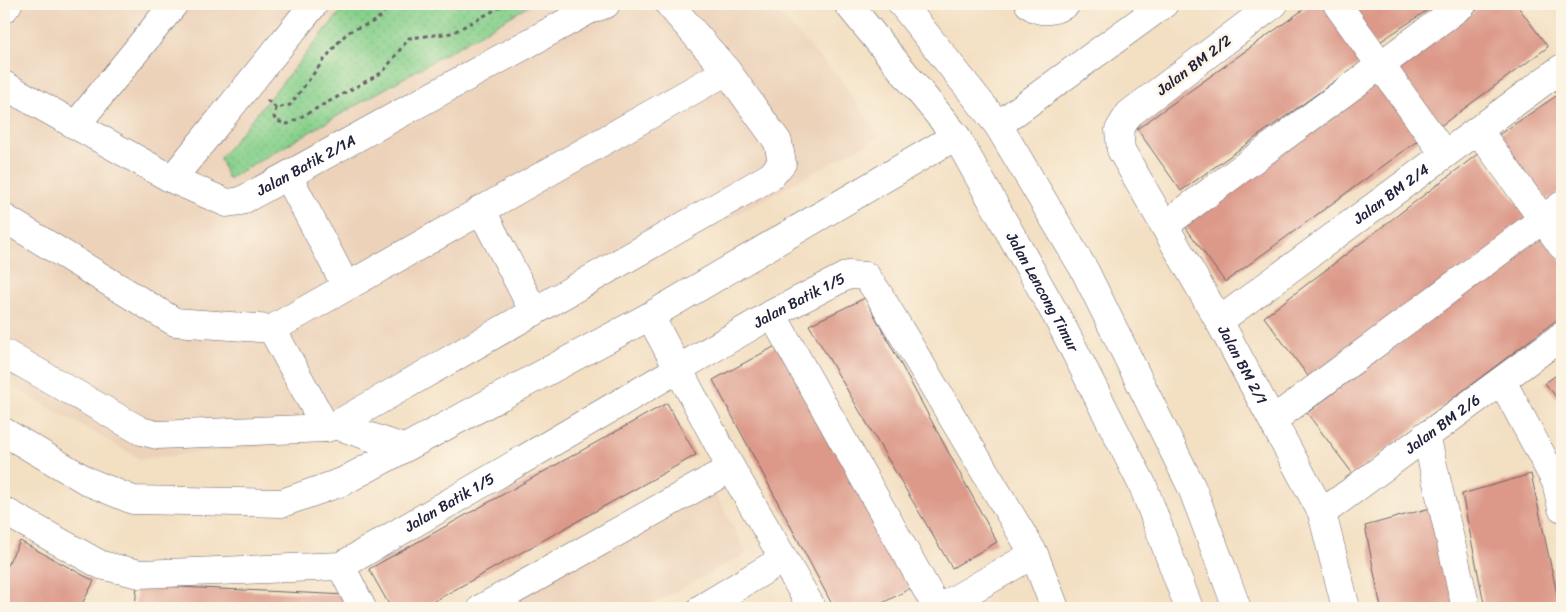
<svg xmlns="http://www.w3.org/2000/svg" width="1566" height="612" font-family="Sriracha,sans-serif">
<style>
.built{fill:#ecd2b9}
.park{fill:url(#park-dots);stroke:#547964}
.building{fill:#dc9989}
.lines{fill:none;stroke-linecap:round;stroke-linejoin:round}
.minor-casing{stroke:#6b646a;stroke-width:29}
.highway-casing{stroke:#6b646a;stroke-width:29}
.path{stroke:#6b646a;stroke-width:3;stroke-dasharray:4 4;stroke-linecap:butt}
.minor{stroke:#fff;stroke-width:28}
.highway{stroke:#fff;stroke-width:28}
.labels{text-anchor:middle;stroke-width:5;stroke-linejoin:round;paint-order:stroke}
.street-label{font-size:15px;fill:#22223b;stroke:#fcf5e5}
</style>
<defs>
<pattern id="park-dots" width="8" height="8" patternUnits="userSpaceOnUse" patternTransform="scale(1.25)"><rect width="8" height="8" fill="#87d08c"/><path d="M2 2h.1M6 6h.1" fill="none" stroke="#74b27a" stroke-width="1.8" stroke-linecap="round"/></pattern>
</defs>
<rect width="100%" height="100%" fill="#fcf5e5"/>
<filter id="ink" filterUnits="userSpaceOnUse"><feTurbulence type="fractalNoise" baseFrequency=".02" numOctaves="2"/><feDisplacementMap in="SourceGraphic" scale="10" xChannelSelector="R" yChannelSelector="G"/><feConvolveMatrix kernelMatrix="1 2 1 2 8 2 1 2 1" color-interpolation-filters="sRGB"/></filter>
<filter id="wash" filterUnits="userSpaceOnUse"><feTurbulence type="fractalNoise" baseFrequency=".0096" numOctaves="4" result="noise"/><feDisplacementMap in="SourceGraphic" scale="20" xChannelSelector="R" yChannelSelector="G"/><feGaussianBlur stdDeviation="1.12" result="paint"/><feColorMatrix in="noise" values="0 0 0 0 0 0 0 0 0 0 0 0 0 0 0 0 0 1.4 0 .05"/><feComposite in="paint" operator="in"/></filter>
<g filter="url(#wash)">
<rect width="100%" height="100%" fill="#f3dfc2"/>
<path class="built" d="M 4,4 L 770,4 L 840,79 L 880,136 L 324,440 L 140,459 L 4,382 Z
M 713,489 L 747,553 L 645,608 L 494,608 Z"/>
<path class="park" d="M 347,4 L 532,4 L 228,179 L 220,158 Z"/>
<g id="blocks">
<path class="building" d="M 1311,4 L 1322,4 L 1363,61 L 1181,191 L 1137,129 Z
M 1348,4 L 1437,4 L 1375,45 Z
M 1485,4 L 1516,4 L 1548,47 L 1439,127 L 1397,69 Z
M 1379,82 L 1420,139 L 1225,282 L 1184,225 Z
M 1562,92 L 1562,190 L 1542,203 L 1497,136 Z
M 1479,153 L 1529,220 L 1314,384 L 1264,317 Z
M 1541,236 L 1562,263 L 1562,316 L 1353,474 L 1307,413 Z
M 865,298 L 997,542 L 952,568 L 809,325 Z
M 781,343 L 911,588 L 873,608 L 834,608 L 713,380 Z
M 1562,371 L 1562,404 L 1545,383 Z
M 667,403 L 696,455 L 422,608 L 391,608 L 369,569 Z
M 1531,474 L 1560,608 L 1485,608 L 1462,494 Z
M 1434,507 L 1456,608 L 1381,608 L 1365,526 Z
M 20,541 L 94,581 L 80,608 L 15,608 L 4,602 L 4,571 Z
M 137,585 L 348,595 L 347,608 L 135,608 Z"/>
</g>
</g>
<g filter="url(#ink)">
<use href="#blocks" fill-opacity="0" stroke="#6b646a" stroke-width="1"/>
<g class="lines">
<defs>
<g id="minor">
<path d="M 1029,4 C 1040,14 1054,11 1066,4"/>
<path id="s1" d="M 1274,4 L 1129,114 L 1119,130 L 1121,150 L 1219,321 L 1322,513 L 1346,608"/>
<path d="M 1337,4 L 1444,154"/>
<path d="M 4,9 L 8,4"/>
<path id="s2" d="M 4,85 L 172,179 L 227,203 L 241,201 L 589,10 L 606,4"/>
<path d="M 76,125 L 174,4"/>
<path d="M 998,125 L 1164,4"/>
<path d="M 1478,130 L 1562,246"/>
<path d="M 288,176 L 346,286"/>
<path d="M 172,179 L 314,4"/>
<path d="M 481,209 L 534,312"/>
<path d="M 4,218 L 175,322 L 272,329 L 727,71"/>
<path d="M 1165,225 L 1463,4"/>
<path d="M 772,314 L 937,608"/>
<path d="M 650,316 L 731,468 L 812,608"/>
<path id="s3" d="M 1219,321 L 1562,68"/>
<path d="M 272,329 L 326,428"/>
<path d="M 4,353 L 141,431 L 157,435 L 326,428 L 336,425 L 771,176 L 782,163 L 778,142 L 727,71 L 669,4"/>
<path d="M 1502,381 L 1556,482 L 1562,508"/>
<path d="M 1273,420 L 1562,205"/>
<path d="M 336,425 L 403,448"/>
<path d="M 4,432 L 89,482 L 133,500 L 282,503 L 342,482 L 650,316 L 956,136"/>
<path d="M 1426,435 L 1466,608"/>
<path id="s4" d="M 4,511 L 101,565 L 140,574 L 341,566 L 772,314 L 848,275 L 866,276 L 878,293 L 1034,554 L 1055,608"/>
<path id="s5" d="M 1322,513 L 1562,336"/>
<path d="M 341,566 L 362,608"/>
<path d="M 482,608 L 731,468"/>
<path d="M 702,608 L 783,559"/>
<path d="M 940,608 L 1034,554"/>
</g>
<g id="highway">
<path id="s6" d="M 848,4 L 956,136 L 1062,326 L 1143,486 L 1189,608"/>
<path d="M 902,4 L 998,125 L 1085,271 L 1192,488 L 1237,608"/>
</g>
</defs>
<use href="#minor" class="minor-casing"/>
<use href="#highway" class="highway-casing"/>
<path class="path" d="M 267,100 L 276,108 L 290,105 C 301,91 338,39 349,32 C 365,23 382,24 387,4
M 276,108 L 274,117 L 276,121 L 288,124 L 383,72 L 409,38 L 452,33 L 506,4"/>
<use href="#minor" class="minor"/>
<use href="#highway" class="highway"/>
</g>
</g>
<g class="labels">
<g class="street-label">
<text transform="translate(1194 65) rotate(-37)" y="5">Jalan BM 2/2</text>
<text dy="5" stroke="none"><textPath href="#s2" startOffset="341">Jalan Batik 2/1A</textPath></text>
<text dy="5" stroke="none"><textPath href="#s3" startOffset="214">Jalan BM 2/4</textPath></text>
<text dy="5" stroke="none"><textPath href="#s6" startOffset="349">Jalan Lencong Timur</textPath></text>
<text dy="5" stroke="none"><textPath href="#s4" startOffset="882">Jalan Batik 1/5</textPath></text>
<text dy="5" stroke="none"><textPath href="#s1" startOffset="468">Jalan BM 2/1</textPath></text>
<text dy="5" stroke="none"><textPath href="#s5" startOffset="150">Jalan BM 2/6</textPath></text>
<text dy="5" stroke="none"><textPath href="#s4" startOffset="478">Jalan Batik 1/5</textPath></text>
</g>
</g>
<rect width="1566" height="612" fill="none" stroke="#fcf5e5" stroke-width="20"/>
</svg>
